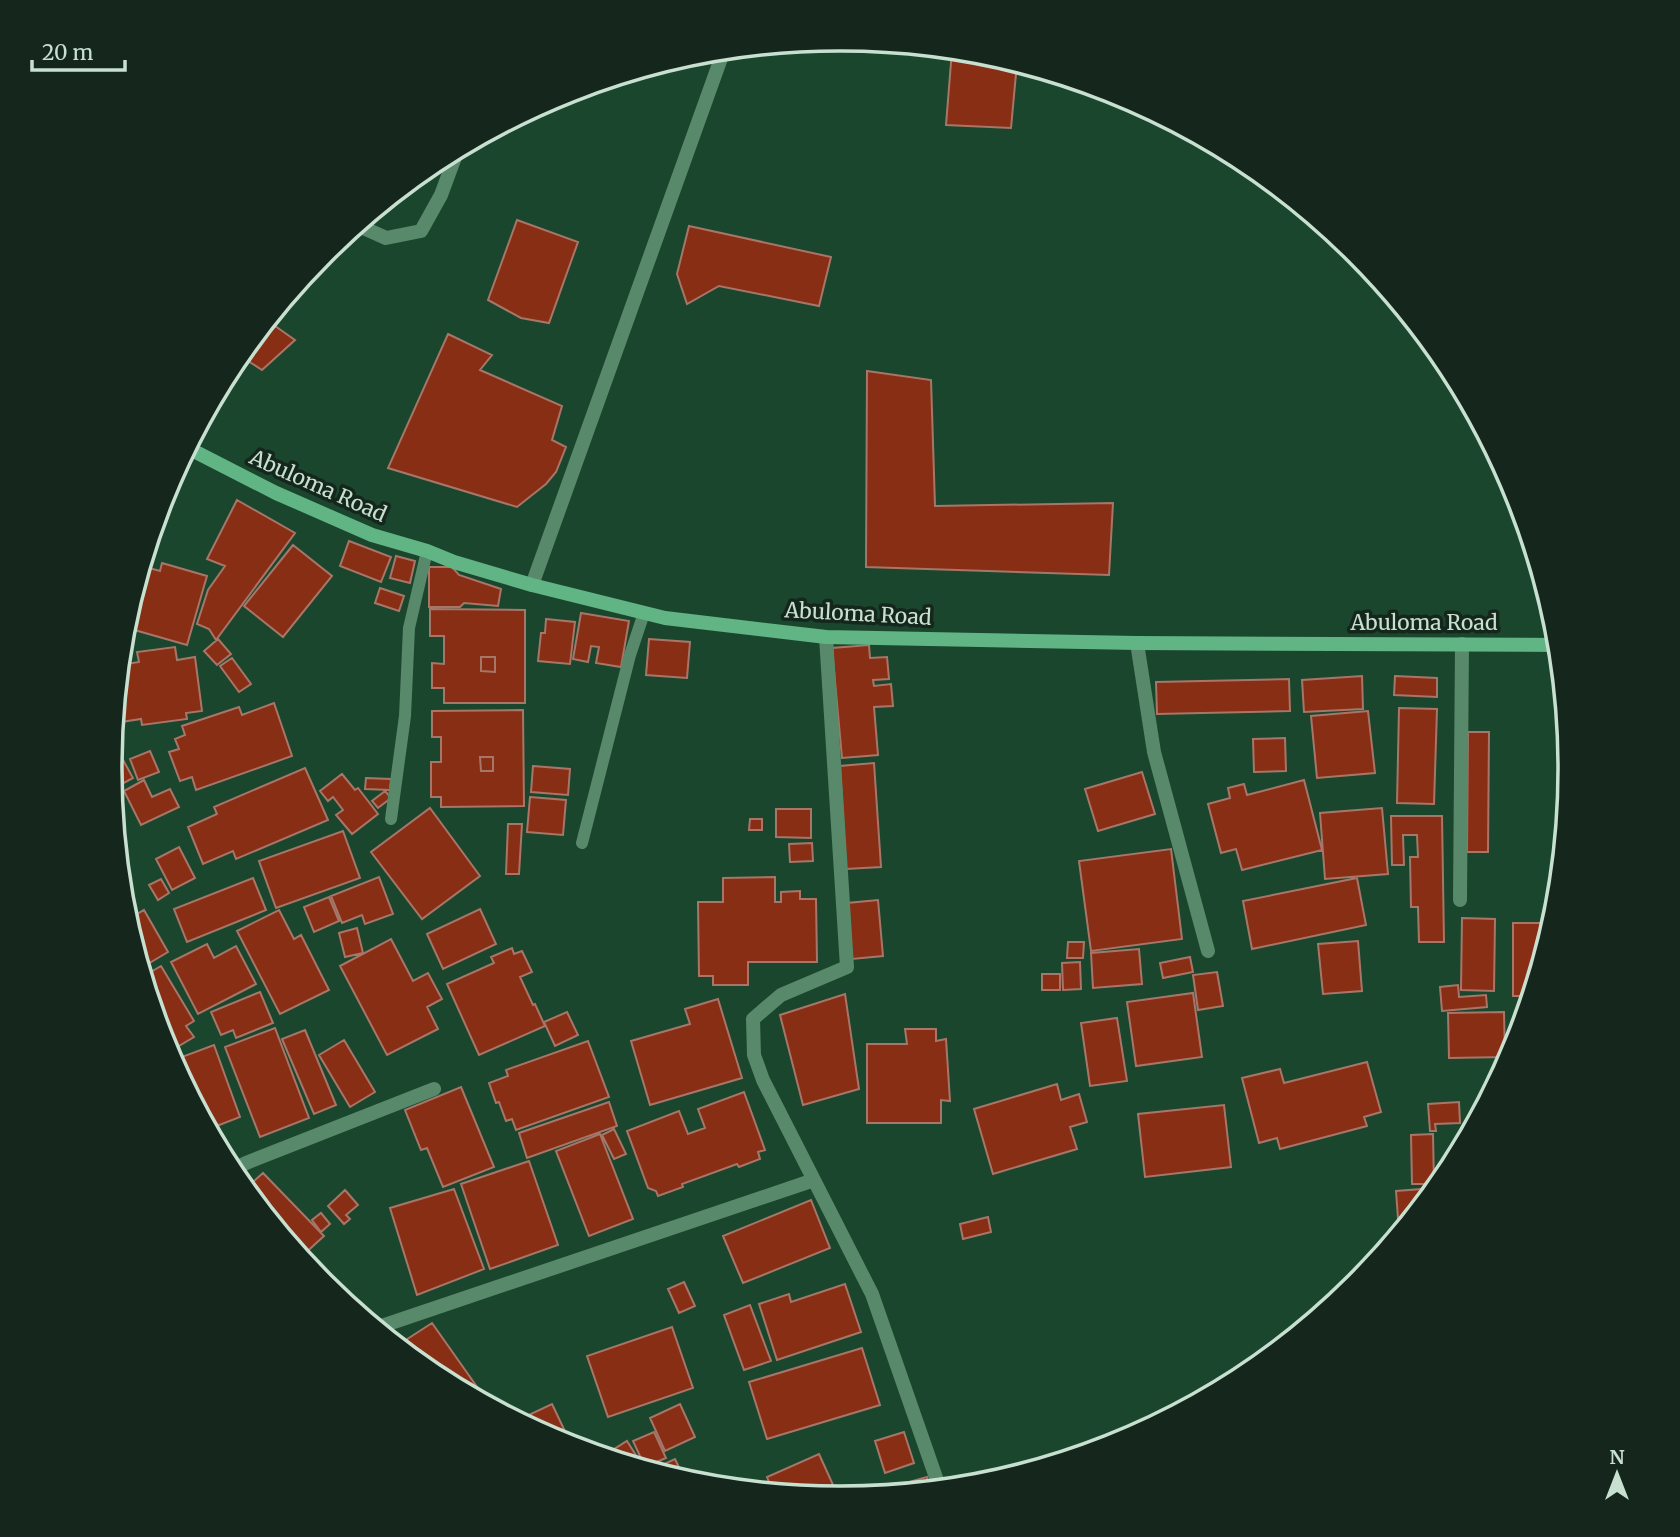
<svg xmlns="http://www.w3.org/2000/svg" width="1680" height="1537" font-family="Merriweather,serif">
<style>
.building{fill:#882e14;stroke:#a77669;stroke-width:2;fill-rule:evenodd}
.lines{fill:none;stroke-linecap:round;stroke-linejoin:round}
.lane{stroke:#57896a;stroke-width:12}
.street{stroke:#57896a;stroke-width:14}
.secondary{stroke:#61b483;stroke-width:14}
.labels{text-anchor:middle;stroke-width:7;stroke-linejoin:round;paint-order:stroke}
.street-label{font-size:21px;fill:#c8e0d0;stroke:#15271c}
.rim{fill:none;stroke:#c8e0d0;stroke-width:3.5}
</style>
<rect width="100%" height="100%" fill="#1a462d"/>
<path class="building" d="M 952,50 L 983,53 L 1017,63 L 1011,128 L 946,125 Z
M 517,220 L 578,242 L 549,323 L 521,318 L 488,300 Z
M 689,226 L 831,257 L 819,306 L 719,286 L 687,304 L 677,274 Z
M 268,321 L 295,340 L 262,370 L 239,355 Z
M 448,334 L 492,355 L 480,370 L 562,406 L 552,440 L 566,447 L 556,472 L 546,484 L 517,507 L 388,468 Z
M 867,371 L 931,380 L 935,506 L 1113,503 L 1109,575 L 866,567 Z
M 237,500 L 295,533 L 216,640 L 209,629 L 197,624 L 208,590 L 225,566 L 207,559 Z
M 349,541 L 391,557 L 381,582 L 340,566 Z
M 293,545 L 332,576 L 283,637 L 244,606 Z
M 396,556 L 415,561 L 410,583 L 390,578 Z
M 162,563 L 207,576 L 187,645 L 124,627 L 142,566 L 160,571 Z
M 429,567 L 452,567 L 459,575 L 501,589 L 498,606 L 464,603 L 460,607 L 429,607 Z
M 380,588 L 404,596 L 399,611 L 375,603 Z
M 430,609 L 525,610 L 525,703 L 444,703 L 444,688 L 432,688 L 432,663 L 444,664 L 444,636 L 430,636 ZM 481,657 L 495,657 L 495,672 L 481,671 Z
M 581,613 L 629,621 L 621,667 L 596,663 L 599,647 L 591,646 L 588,662 L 573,659 Z
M 546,619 L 575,622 L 570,664 L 538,661 L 541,633 L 545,633 Z
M 218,639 L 231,654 L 217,665 L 204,651 Z
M 649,639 L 690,642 L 687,678 L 646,675 Z
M 869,645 L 870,658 L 887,657 L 889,679 L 873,680 L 874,686 L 891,684 L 893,706 L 874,707 L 878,755 L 842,758 L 832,648 Z
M 175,647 L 177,660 L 195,657 L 202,711 L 186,713 L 187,719 L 142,725 L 141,719 L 115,723 L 120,665 L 139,662 L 137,652 Z
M 481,657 L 495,657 L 495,672 L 481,671 Z
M 232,658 L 251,684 L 239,692 L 220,666 Z
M 1362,676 L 1363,709 L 1304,712 L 1302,680 Z
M 1395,676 L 1437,678 L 1437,697 L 1394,695 Z
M 1289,679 L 1290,711 L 1157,714 L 1156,682 Z
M 274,703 L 292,756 L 196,790 L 192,777 L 180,781 L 169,752 L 179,749 L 175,739 L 185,735 L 182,726 L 239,707 L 242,715 Z
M 1399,708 L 1437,709 L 1434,804 L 1397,803 Z
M 523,710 L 524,806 L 441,807 L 441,797 L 431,797 L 431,762 L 441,762 L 441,737 L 432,737 L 432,711 ZM 480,757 L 493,757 L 493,771 L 481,771 Z
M 1368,711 L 1375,773 L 1317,778 L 1311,716 Z
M 1468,732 L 1489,732 L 1488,852 L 1467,852 Z
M 1285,738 L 1286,771 L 1254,772 L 1253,739 Z
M 150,751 L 159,772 L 138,780 L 130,759 Z
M 480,757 L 493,757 L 493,771 L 481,771 Z
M 122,758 L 133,778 L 122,784 L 112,765 Z
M 874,763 L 881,867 L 846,869 L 840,766 Z
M 533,766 L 570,769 L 568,795 L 531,792 Z
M 305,768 L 328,820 L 236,859 L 233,851 L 203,864 L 188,827 L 217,814 L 214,807 Z
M 1142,772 L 1155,814 L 1098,831 L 1085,789 Z
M 342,774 L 355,790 L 358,788 L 378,814 L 352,834 L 336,815 L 343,810 L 333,797 L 328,801 L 320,791 Z
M 366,778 L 391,779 L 390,790 L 365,789 Z
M 144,780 L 152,797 L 170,789 L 179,807 L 141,825 L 124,791 Z
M 1304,780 L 1322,850 L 1242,870 L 1236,849 L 1221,853 L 1208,804 L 1230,798 L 1228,788 L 1244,784 L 1247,795 Z
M 385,791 L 391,798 L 378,808 L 372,801 Z
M 530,797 L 566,800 L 563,835 L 527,832 Z
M 430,808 L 480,876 L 422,919 L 371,852 Z
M 1382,808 L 1388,874 L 1325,879 L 1320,813 Z
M 776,809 L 811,809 L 811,838 L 776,837 Z
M 1391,816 L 1442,816 L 1444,942 L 1419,942 L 1418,907 L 1411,907 L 1410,857 L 1418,857 L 1417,835 L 1403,835 L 1404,865 L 1392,865 Z
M 750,819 L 762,819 L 762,830 L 749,830 Z
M 508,824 L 522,824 L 519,874 L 506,874 Z
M 343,831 L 360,878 L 276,908 L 259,861 Z
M 812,843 L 813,861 L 790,862 L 789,844 Z
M 179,847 L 195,878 L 172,890 L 156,859 Z
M 1171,849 L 1182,939 L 1091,951 L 1079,861 Z
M 379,877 L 393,914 L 365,924 L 362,915 L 342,923 L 331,896 Z
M 775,877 L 775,902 L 781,902 L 781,892 L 800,891 L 800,899 L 816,899 L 817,962 L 748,962 L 748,985 L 713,985 L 713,976 L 699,976 L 698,902 L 723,902 L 723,878 Z
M 253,878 L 266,910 L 187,942 L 174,909 Z
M 1357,878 L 1366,925 L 1252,949 L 1243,901 Z
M 161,879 L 169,893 L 158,900 L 149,885 Z
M 329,897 L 339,921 L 314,932 L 304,907 Z
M 878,900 L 883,956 L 852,959 L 847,903 Z
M 480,909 L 496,944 L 443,969 L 427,934 Z
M 144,910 L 168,952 L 141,968 L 127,920 Z
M 279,910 L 294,939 L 301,935 L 329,990 L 280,1014 L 237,931 Z
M 1462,918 L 1495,919 L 1494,991 L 1461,990 Z
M 1513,923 L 1552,923 L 1530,996 L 1513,996 Z
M 357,928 L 363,953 L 345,957 L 339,933 Z
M 391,939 L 413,981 L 428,973 L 442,999 L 427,1007 L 438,1029 L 387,1055 L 340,966 Z
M 1358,941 L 1362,991 L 1323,994 L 1318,944 Z
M 1068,942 L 1084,942 L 1083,958 L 1067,958 Z
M 207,944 L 214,958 L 236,946 L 256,984 L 198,1014 L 171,962 Z
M 512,948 L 514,954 L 522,951 L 532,972 L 520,977 L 533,1005 L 535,1004 L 545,1026 L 479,1055 L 447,984 L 494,963 L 491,957 Z
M 1139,949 L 1142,984 L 1093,988 L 1091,953 Z
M 1190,957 L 1193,972 L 1163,978 L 1160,963 Z
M 1080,962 L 1081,989 L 1063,990 L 1062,963 Z
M 161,966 L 194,1021 L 186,1026 L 194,1037 L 169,1052 L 170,1056 L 165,1047 L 144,976 Z
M 1217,972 L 1223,1006 L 1198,1010 L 1193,975 Z
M 1042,974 L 1060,974 L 1060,990 L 1042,990 Z
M 1458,985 L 1459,997 L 1486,995 L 1487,1007 L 1442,1011 L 1440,987 Z
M 260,992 L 273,1023 L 236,1038 L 233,1030 L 221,1035 L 211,1012 Z
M 1193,993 L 1202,1057 L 1136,1066 L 1127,1002 Z
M 845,994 L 859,1089 L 803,1105 L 780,1015 Z
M 718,999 L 742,1078 L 650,1105 L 631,1041 L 690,1024 L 685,1009 Z
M 567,1012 L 578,1035 L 555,1046 L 544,1022 Z
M 1504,1012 L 1505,1057 L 1449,1058 L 1448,1013 Z
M 1117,1018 L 1127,1081 L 1090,1086 L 1081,1023 Z
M 1513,1026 L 1521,1027 L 1510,1056 Z
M 275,1028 L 309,1118 L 260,1137 L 225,1047 Z
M 905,1029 L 936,1029 L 936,1041 L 946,1039 L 950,1101 L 941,1100 L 941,1123 L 867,1123 L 867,1044 L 907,1044 Z
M 305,1030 L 336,1105 L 314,1114 L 282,1039 Z
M 344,1040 L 375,1092 L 350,1107 L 319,1055 Z
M 588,1041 L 609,1097 L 516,1130 L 512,1119 L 506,1121 L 499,1102 L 496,1103 L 489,1083 L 508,1076 L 506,1070 Z
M 214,1045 L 240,1117 L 209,1129 L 195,1104 L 179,1058 Z
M 1367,1062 L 1381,1112 L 1364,1117 L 1367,1126 L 1280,1149 L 1277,1138 L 1259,1143 L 1242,1078 L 1280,1069 L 1284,1083 Z
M 1057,1084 L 1061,1100 L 1079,1094 L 1087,1122 L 1070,1127 L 1077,1149 L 993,1174 L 974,1109 Z
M 461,1087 L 494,1167 L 443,1187 L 427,1148 L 421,1150 L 405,1110 Z
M 744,1092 L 765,1150 L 758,1152 L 760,1159 L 739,1167 L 737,1164 L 682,1184 L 683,1187 L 658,1196 L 656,1191 L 648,1188 L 627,1131 L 679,1111 L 688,1134 L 705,1128 L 698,1109 Z
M 609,1102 L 617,1126 L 527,1158 L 519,1133 Z
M 1459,1102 L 1460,1123 L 1435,1124 L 1436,1131 L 1430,1131 L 1428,1104 Z
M 1224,1105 L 1231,1167 L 1145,1177 L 1138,1114 Z
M 614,1129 L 626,1154 L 614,1159 L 602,1135 Z
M 600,1134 L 633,1219 L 589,1236 L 556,1151 Z
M 1433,1134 L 1434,1184 L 1412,1184 L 1411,1135 Z
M 529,1161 L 558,1245 L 490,1269 L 461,1184 Z
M 263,1173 L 324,1236 L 301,1257 L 245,1189 Z
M 1436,1188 L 1399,1232 L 1396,1191 Z
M 454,1189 L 484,1269 L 417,1295 L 390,1208 Z
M 345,1190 L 358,1205 L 346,1215 L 350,1219 L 344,1224 L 328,1206 Z
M 811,1200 L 830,1248 L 743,1283 L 723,1236 Z
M 321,1213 L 330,1224 L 321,1232 L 312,1220 Z
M 988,1217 L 991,1232 L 963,1239 L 960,1224 Z
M 684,1282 L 695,1306 L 679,1313 L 668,1289 Z
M 845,1284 L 861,1332 L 777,1360 L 759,1304 L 789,1294 L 791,1302 Z
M 750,1305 L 771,1361 L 744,1370 L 724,1315 Z
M 432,1323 L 487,1401 L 486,1403 L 434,1375 L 398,1345 Z
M 672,1327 L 693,1388 L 608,1417 L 587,1356 Z
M 862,1348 L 880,1405 L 767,1439 L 749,1382 Z
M 552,1404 L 572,1446 L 560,1443 L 518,1420 Z
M 680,1404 L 695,1437 L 665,1451 L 650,1418 Z
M 654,1432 L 666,1458 L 645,1467 L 633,1441 Z
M 904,1432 L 914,1463 L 885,1473 L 875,1441 Z
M 627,1441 L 644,1468 L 603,1456 Z
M 819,1454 L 839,1498 L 773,1492 L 767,1477 Z
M 675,1459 L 682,1474 L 674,1477 L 651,1470 Z
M 927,1477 L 930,1490 L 897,1493 L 895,1486 Z"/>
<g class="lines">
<path class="lane" d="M 391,819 L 405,716 L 409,628 L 427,551
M 582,843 L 630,655 L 644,613"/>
<path class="street" d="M 357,225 L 386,238 L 421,231 L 441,195 L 458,149
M 532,585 L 724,50
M 826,637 L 847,967 L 781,995 L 753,1019 L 754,1055 L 763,1080 L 872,1294 L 940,1489
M 1137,643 L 1154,752 L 1208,951
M 1460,900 L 1462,644
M 231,1171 L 246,1163 L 434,1089
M 376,1328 L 814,1180"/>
<path class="secondary" d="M 188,448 L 276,493 L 372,535 L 427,551 L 454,562 L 532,585 L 665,618 L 826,637 L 1137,643 L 1558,645"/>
</g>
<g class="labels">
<g class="street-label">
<text transform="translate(318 486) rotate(24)" y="7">Abuloma Road</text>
<text transform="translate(858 614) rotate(3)" y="7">Abuloma Road</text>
<text x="1424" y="630">Abuloma Road</text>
</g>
</g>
<path d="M0 0H1680V1537H0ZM839 51H841A717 717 0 0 1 1558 768V769A717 717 0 0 1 841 1486H839A717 717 0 0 1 122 769V768A717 717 0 0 1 839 51Z" fill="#15271c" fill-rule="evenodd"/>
<path class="rim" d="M839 51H841A717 717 0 0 1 1558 768V769A717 717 0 0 1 841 1486H839A717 717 0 0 1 122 769V768A717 717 0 0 1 839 51Z"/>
<g transform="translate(1617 1474)" stroke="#15271c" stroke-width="5" paint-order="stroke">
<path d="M0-5L12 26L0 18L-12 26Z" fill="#c8e0d0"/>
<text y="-10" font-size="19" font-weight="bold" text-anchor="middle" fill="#c8e0d0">N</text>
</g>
<path d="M32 60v10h93v-10" fill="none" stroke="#c8e0d0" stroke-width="3.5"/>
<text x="42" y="60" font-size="21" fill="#c8e0d0" stroke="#15271c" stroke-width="5" paint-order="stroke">20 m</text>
</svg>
